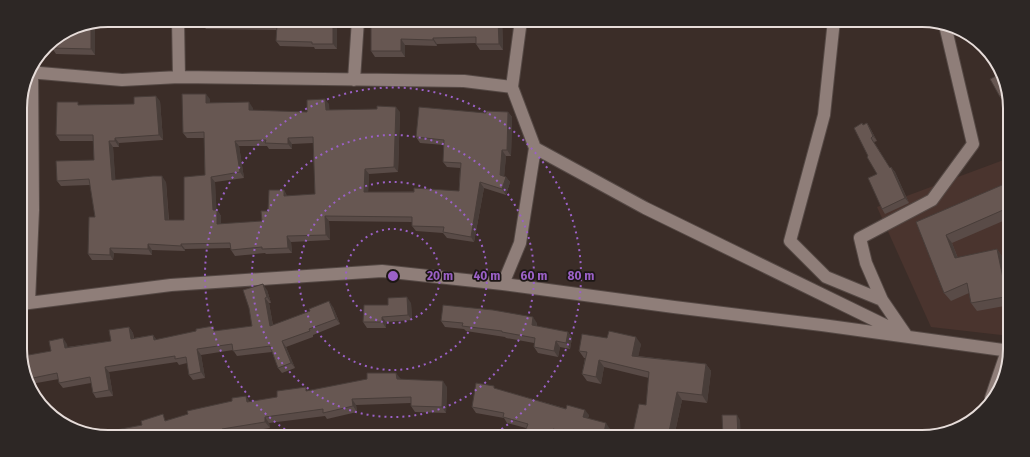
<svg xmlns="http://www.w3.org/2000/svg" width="1030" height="457" font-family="'Fira Sans',sans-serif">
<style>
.built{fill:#4a342e}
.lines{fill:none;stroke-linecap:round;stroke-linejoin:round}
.minor-casing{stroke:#554945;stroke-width:14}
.minor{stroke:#8f7e79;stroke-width:12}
.wall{fill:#594b47;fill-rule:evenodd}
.shaded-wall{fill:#483d39}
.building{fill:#675752;stroke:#483d39;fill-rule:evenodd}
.ring{fill:none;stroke:#9b61c7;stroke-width:2;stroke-dasharray:2 4}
.rim{fill:none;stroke:#e6dcd9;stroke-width:2}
.centre{fill:#9b61c7;stroke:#1d1715;stroke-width:2}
.ring-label{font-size:12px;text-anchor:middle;font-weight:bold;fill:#9b61c7;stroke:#1d1715;stroke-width:3.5;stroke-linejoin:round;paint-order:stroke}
</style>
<rect width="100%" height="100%" fill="#3b2d28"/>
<path class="built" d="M 1009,158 L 1010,336 L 931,327 L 877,207 Z"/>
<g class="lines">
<defs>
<path id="minor" d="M 178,20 L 179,77
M 521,20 L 512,87 L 535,148 L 645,208 L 897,331
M 834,20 L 824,115 L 790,241 L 826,277 L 882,300 L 906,335
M 28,72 L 122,80 L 179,77 L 464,81 L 512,87
M 354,80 L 358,20
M 503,284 L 520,243 L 535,148
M 882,300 L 866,263 L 860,238 L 932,200 L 973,144 L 945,25
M 29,302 L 33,210 L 32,65
M 21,304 L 171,285 L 382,271 L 503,284 L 674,307 L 822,325 L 1010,351
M 991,398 L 1007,351"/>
</defs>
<use href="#minor" class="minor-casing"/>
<use href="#minor" class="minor"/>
</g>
<path class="wall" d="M 202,20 L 337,20 L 337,49 L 315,49 L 314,47 L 280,46 L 276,41 L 277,30 L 206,29 L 202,24 Z
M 371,20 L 502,20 L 503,50 L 480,50 L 476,44 L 476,43 L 437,44 L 437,46 L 405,45 L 405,57 L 375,57 L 371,51 Z
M 95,23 L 95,55 L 56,54 L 52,48 L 74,27 Z
M 1000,74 L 1009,96 L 1009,99 L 1004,102 L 1000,97 Z
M 210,99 L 210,103 L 253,108 L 253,110 L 307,112 L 329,104 L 329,110 L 400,112 L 398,172 L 369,174 L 368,192 L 459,191 L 460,168 L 447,167 L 443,162 L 444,145 L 420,143 L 416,137 L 486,113 L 508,112 L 512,117 L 511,156 L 506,156 L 504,176 L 506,177 L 510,182 L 506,195 L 484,188 L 474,242 L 447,238 L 443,233 L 416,231 L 412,226 L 412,222 L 329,221 L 330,240 L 291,242 L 292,253 L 266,254 L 265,253 L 235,256 L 231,250 L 231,248 L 185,249 L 185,251 L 152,250 L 152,255 L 114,253 L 113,260 L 92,260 L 88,254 L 95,217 L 90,185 L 61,186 L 57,181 L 94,160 L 93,141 L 60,141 L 56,135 L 80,105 L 134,104 L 160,101 L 163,140 L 119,143 L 119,147 L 113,147 L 115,180 L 166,182 L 169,220 L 184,220 L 205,175 L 204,138 L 187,138 L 183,133 ZM 313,143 L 315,194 L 287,196 L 284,190 L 268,211 L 262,221 L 221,224 L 221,216 L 217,210 L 216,210 L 215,182 L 244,178 L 239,146 L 267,146 L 269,149 L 292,149 L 292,144 Z
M 867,123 L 870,128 L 877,141 L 874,142 L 890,168 L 891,167 L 895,172 L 909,203 L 885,214 L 882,209 L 877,174 L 868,156 L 863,125 Z
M 1009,182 L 1010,218 L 952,243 L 958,258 L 997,249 L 1003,258 L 1007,278 L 1010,277 L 1010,305 L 977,311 L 971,303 L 969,293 L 951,301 L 944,293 L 916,222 Z
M 267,290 L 271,303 L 269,303 L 273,325 L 333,307 L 340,324 L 313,335 L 313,337 L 286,347 L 295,368 L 282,373 L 278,368 L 272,352 L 237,356 L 233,350 L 201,355 L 205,378 L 193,380 L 189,375 L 187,363 L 179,365 L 177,362 L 109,372 L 113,396 L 96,398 L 93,393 L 91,383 L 63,388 L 59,383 L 59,379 L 31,384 L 22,364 L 25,364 L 67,344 L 67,347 L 111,341 L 129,327 L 133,333 L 134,338 L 153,335 L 156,340 L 252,326 Z
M 411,303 L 412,320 L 386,322 L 386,328 L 367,328 L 363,322 L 388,305 Z
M 441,321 L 537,323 L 537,326 L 568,332 L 572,338 L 570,349 L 560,347 L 558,357 L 538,353 L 534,347 L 534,343 L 506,338 L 505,337 L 466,331 L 464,329 L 445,327 Z
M 641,344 L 638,356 L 706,364 L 711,371 L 707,403 L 682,400 L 674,437 L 632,437 L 646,405 L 649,378 L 604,367 L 601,384 L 587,381 L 582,374 L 585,358 L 584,358 L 579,351 Z
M 401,379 L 447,387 L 446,413 L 415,412 L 411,406 L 411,403 L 356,405 L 357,412 L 327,419 L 325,416 L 269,423 L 270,428 L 226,435 L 227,437 L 108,437 L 167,420 L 250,402 L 277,397 L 308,391 Z
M 496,389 L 589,415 L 588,418 L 610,429 L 608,437 L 564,437 L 557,435 L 556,437 L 539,437 L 530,435 L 526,429 L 526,428 L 507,423 L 504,418 L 476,413 L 472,407 Z"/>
<path class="shaded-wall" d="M 333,20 L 337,20 L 337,49 L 333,44 Z
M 498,20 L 502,20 L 503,50 L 499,44 Z
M 91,23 L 95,23 L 95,55 L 91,49 Z
M 433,38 L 437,44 L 437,46 L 433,40 Z
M 401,39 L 405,45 L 405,57 L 401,51 Z
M 206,94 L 210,99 L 210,108 L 206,103 Z
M 156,96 L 160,101 L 163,140 L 159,135 Z
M 325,99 L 329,104 L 330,116 L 326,110 Z
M 249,102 L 253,108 L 253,116 L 249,110 Z
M 396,107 L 400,112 L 398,172 L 394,167 Z
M 508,112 L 512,117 L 511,156 L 507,150 Z
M 867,123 L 870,128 L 877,141 L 873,136 Z
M 115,138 L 119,143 L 119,147 L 115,141 Z
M 288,138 L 292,144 L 292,149 L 288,144 Z
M 109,141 L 113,147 L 116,186 L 112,180 Z
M 235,141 L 239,146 L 244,178 L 240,172 Z
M 502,150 L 506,156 L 504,180 L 500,175 Z
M 891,167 L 895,172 L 909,203 L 905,198 Z
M 365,169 L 369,174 L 368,197 L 364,192 Z
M 162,176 L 166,182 L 169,226 L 165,220 Z
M 211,177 L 215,182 L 217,216 L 213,210 Z
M 506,177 L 510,182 L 506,195 L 502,189 Z
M 480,182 L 484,188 L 474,242 L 471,237 Z
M 284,190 L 287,196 L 284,196 Z
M 217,210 L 221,216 L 221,230 L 217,224 Z
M 325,216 L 329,221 L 330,240 L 326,235 Z
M 946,235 L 952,243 L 961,267 L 955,258 Z
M 287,236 L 291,242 L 292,253 L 288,248 Z
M 148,244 L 152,250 L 152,255 L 148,249 Z
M 181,244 L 185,249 L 185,251 L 181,246 Z
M 110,248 L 114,253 L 113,260 L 110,255 Z
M 997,249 L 1003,258 L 1009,287 L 1003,278 Z
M 263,284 L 267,290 L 271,303 L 267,297 Z
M 407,297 L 411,303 L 412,320 L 408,315 Z
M 265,298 L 269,303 L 274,332 L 270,326 Z
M 329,301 L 333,307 L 340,324 L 336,319 Z
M 382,317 L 386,322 L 386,328 L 382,322 Z
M 533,317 L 537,323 L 536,331 L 532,325 Z
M 129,327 L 133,333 L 134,344 L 131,339 Z
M 568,332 L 572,338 L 570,349 L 566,343 Z
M 153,335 L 157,340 L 154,340 Z
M 636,337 L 641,344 L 637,363 L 632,356 Z
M 63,338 L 67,344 L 69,353 L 65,348 Z
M 282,341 L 286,347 L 295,368 L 291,363 Z
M 556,341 L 560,347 L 558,357 L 554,351 Z
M 197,349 L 201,355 L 205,378 L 201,372 Z
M 599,360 L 604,367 L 601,384 L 596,377 Z
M 706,364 L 711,371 L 707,403 L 702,395 Z
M 105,367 L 109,372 L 113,396 L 109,390 Z
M 396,373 L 401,379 L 401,385 L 397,379 Z
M 443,381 L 447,387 L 446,413 L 442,407 Z
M 677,392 L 682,400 L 674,437 L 668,437 Z
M 246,396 L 250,402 L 247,402 Z
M 352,399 L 356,405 L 357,412 L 353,406 Z
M 585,410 L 589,415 L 587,422 L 583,417 Z
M 737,415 L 740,420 L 741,437 L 738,437 Z
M 265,417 L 269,423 L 270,428 L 265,422 Z
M 606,423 L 610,429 L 608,437 L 603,437 Z
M 553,429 L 557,435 L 556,437 L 552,437 L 551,436 Z"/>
<path class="building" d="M 202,20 L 333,20 L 333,44 L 312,44 L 312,42 L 276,41 L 277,25 L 202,24 Z
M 371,20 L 498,20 L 499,44 L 476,44 L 476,37 L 433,38 L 433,40 L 401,39 L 401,51 L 371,51 Z
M 91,23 L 91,49 L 52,48 L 53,40 L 74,27 Z
M 1000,74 L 1008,92 L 1000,97 L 990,79 Z
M 182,94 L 206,94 L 206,103 L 249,102 L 249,110 L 307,112 L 307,100 L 325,99 L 326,110 L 377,109 L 377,106 L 396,107 L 394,167 L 365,169 L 364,192 L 414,192 L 414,188 L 459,191 L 461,163 L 443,162 L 444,140 L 416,137 L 419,107 L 486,113 L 486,111 L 508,112 L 507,150 L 502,150 L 500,175 L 506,177 L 502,189 L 480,182 L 471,237 L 443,232 L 444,227 L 412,226 L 412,217 L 325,216 L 326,235 L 287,236 L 288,248 L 262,249 L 262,247 L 231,250 L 230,243 L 181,244 L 181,246 L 148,244 L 148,249 L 110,248 L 110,255 L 88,254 L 89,217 L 95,217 L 89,179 L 57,181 L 56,161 L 94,160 L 93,135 L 56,135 L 57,102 L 78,102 L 78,105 L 134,104 L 134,97 L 156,96 L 159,135 L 115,138 L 115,141 L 109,141 L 112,180 L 153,176 L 162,176 L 165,220 L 184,220 L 184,177 L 205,175 L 204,132 L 183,133 ZM 313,137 L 315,194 L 284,196 L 284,190 L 269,190 L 268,211 L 261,211 L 262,221 L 217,224 L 217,210 L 213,210 L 211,177 L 240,172 L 235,141 L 266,140 L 265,143 L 288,144 L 288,138 Z
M 862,123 L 863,125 L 867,123 L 873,136 L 871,138 L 890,168 L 891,167 L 905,198 L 882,209 L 868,178 L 877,174 L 867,157 L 868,156 L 854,128 Z
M 1009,182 L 1010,207 L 946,235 L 955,258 L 997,249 L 1003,278 L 1010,277 L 1010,296 L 971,303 L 967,283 L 944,293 L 916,222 Z
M 263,284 L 267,297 L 265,298 L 270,326 L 310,311 L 309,309 L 329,301 L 336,319 L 309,329 L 310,331 L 282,341 L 291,363 L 278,368 L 270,346 L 233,351 L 232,344 L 197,349 L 201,372 L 189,375 L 186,357 L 175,359 L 175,356 L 105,367 L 109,390 L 93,393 L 90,377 L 59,383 L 57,373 L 28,379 L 22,364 L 25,364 L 23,356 L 51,351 L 49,341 L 63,338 L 65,348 L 111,341 L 109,330 L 129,327 L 131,339 L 153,335 L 154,340 L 196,331 L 196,329 L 213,326 L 214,331 L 252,326 L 249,308 L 243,290 Z
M 407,297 L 408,315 L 382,317 L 382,322 L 363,322 L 364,305 L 388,305 L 388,298 Z
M 443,305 L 493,310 L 533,317 L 532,325 L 568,332 L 566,343 L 556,341 L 554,351 L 534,347 L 535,338 L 502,332 L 502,331 L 462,326 L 463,323 L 441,321 Z
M 609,331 L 636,337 L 632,356 L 706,364 L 702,395 L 677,392 L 668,437 L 632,437 L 639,404 L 646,405 L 649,372 L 599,360 L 596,377 L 582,374 L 587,352 L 579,351 L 582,334 L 607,338 Z
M 367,373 L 396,373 L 397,379 L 443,381 L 442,407 L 411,406 L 411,397 L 352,399 L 353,406 L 323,413 L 323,409 L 265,417 L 265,422 L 222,429 L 222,431 L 195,437 L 108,437 L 101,436 L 100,433 L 142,425 L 141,421 L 163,414 L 165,421 L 188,414 L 187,411 L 232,401 L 232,398 L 246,396 L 247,402 L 277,397 L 277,391 L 306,387 L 306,391 L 367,379 Z
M 476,383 L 494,386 L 494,388 L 566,409 L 567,405 L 585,410 L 583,417 L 606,423 L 603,437 L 581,437 L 553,429 L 551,436 L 526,429 L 528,424 L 503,417 L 504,413 L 472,407 Z
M 722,415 L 737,415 L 738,437 L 723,437 Z"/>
<g class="ring">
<circle cx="393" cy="276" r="47"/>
<circle cx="393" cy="276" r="94"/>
<circle cx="393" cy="276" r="141"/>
<path d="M295 436A188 188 0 1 1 491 436"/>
</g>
<path d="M0 0H1030V457H0ZM108 27H922A81 81 0 0 1 1003 108V349A81 81 0 0 1 922 430H108A81 81 0 0 1 27 349V108A81 81 0 0 1 108 27Z" fill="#2d2725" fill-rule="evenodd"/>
<path class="rim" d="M108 27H922A81 81 0 0 1 1003 108V349A81 81 0 0 1 922 430H108A81 81 0 0 1 27 349V108A81 81 0 0 1 108 27Z"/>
<circle cx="393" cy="276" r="6" class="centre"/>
<g class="ring-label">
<text x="440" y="280">20 m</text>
<text x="487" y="280">40 m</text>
<text x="534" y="280">60 m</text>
<text x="581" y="280">80 m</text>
</g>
</svg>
